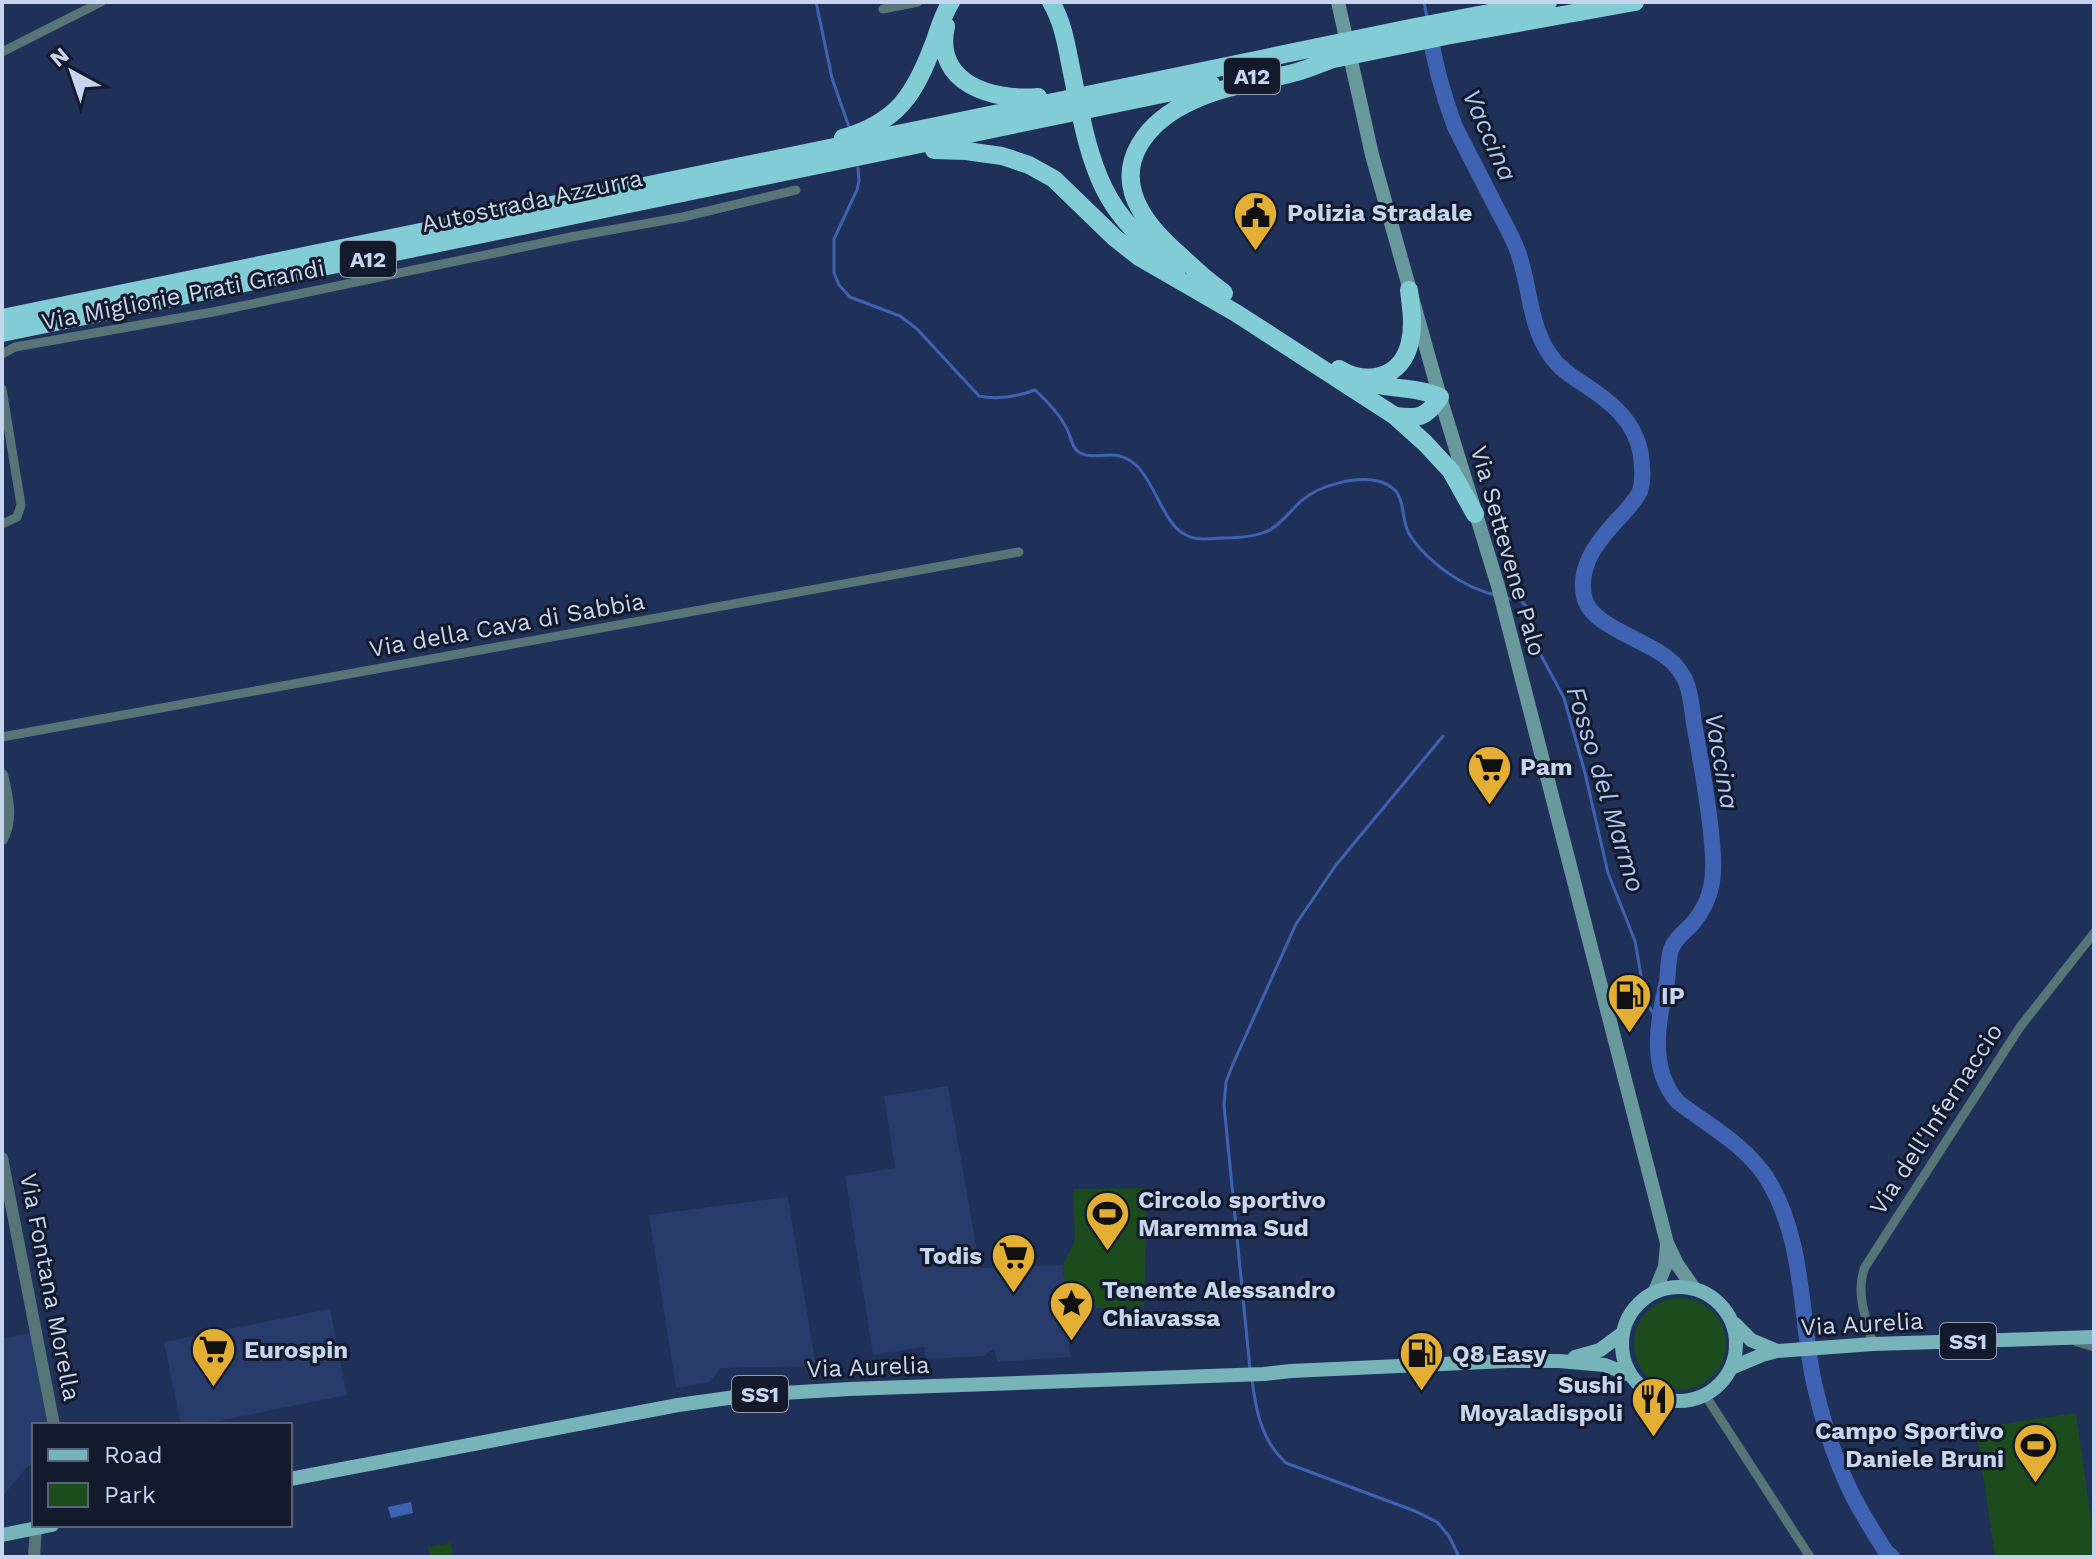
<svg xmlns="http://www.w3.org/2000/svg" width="2096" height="1559" font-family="'Work Sans',sans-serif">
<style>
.built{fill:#273c6a}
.green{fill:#1c4b1d}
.water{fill:#3f63b2}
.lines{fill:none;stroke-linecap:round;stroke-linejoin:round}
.stream{stroke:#3f63b2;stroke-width:3}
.river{stroke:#3f63b2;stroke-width:16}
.minor{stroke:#577477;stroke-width:9}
.tertiary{stroke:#577477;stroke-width:12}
.secondary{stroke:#69989d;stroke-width:14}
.primary{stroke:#76b4ba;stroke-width:14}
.motorway{stroke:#82cdd5;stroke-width:18}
.labels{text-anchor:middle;stroke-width:6;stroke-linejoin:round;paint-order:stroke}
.shield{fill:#121a2c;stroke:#919cb3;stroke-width:2}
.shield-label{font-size:22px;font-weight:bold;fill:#c7d4ed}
.street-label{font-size:24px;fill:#c7d4ed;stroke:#121a2c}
.poi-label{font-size:24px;font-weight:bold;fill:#c7d4ed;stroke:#121a2c;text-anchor:start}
.water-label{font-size:26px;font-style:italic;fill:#afc4ef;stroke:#121a2c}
</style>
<rect width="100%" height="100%" fill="#1f3159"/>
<path class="built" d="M 948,1086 L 980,1268 L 1063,1265 L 1070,1357 L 998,1362 L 994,1348 L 984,1356 L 926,1359 L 924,1347 L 873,1355 L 845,1176 L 895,1168 L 884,1096 Z
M 788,1197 L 816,1366 L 721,1368 L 710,1382 L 676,1388 L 649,1215 Z
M 330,1309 L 347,1395 L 199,1425 L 181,1425 L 164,1342 Z
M 34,1332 L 50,1425 L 34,1425 L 34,1464 L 27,1467 L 2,1497 L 2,1339 Z"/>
<path class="green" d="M 1147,1188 L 1144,1308 L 1067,1308 L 1063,1265 L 1075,1240 L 1073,1189 Z
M1634 1344a46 46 0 1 1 92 0a46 46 0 1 1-92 0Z
M 2076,1413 L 2094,1540 L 2094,1557 L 1995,1557 L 1976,1428 Z
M 451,1543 L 453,1557 L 430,1557 L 428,1547 Z"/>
<path class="water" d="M 411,1502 L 413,1513 L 391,1518 L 388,1507 Z"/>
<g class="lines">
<path class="stream" d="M 816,2 L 832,78 L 849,127
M 1424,2 L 1427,18
M 858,168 L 859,181 L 857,190 L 834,239 L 834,273 L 839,285 L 850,297 L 900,316 L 917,329 L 979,396 C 999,400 1016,397 1035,390 C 1047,401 1058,412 1066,427 C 1071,435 1071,448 1080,453 C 1098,462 1115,445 1137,466 C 1155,483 1164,525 1186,535 C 1198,541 1210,539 1222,538 C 1237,538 1256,537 1270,530 C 1282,523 1291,510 1301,501 C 1319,485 1358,475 1381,482 C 1411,492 1397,517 1411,537 C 1430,564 1463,587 1495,595
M 1506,598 L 1521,601 L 1527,607 L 1531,615 L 1536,646 L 1564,698 L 1585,773 L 1608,873 L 1635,941 L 1645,999 L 1658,1022
M 1250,1369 L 1224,1105 L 1226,1082 L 1233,1064 L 1296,924 L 1336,865 L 1443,736
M 1252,1380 C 1256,1412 1262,1441 1286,1463 L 1415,1511 L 1437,1522 L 1449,1536 L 1459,1557"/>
<path class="river" d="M 1429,28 C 1434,62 1443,95 1455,127 C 1468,152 1481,178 1494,203 C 1502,219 1512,235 1518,252 C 1530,285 1529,325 1550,355 C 1558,367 1570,375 1582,383 C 1610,401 1635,420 1641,455 C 1642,467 1644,479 1640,491 C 1636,500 1628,508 1622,515 C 1601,537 1575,566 1585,600 C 1594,629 1655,641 1676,666 C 1680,671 1684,676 1686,682 C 1692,696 1692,714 1695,729 C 1702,767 1709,805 1712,843 C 1715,873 1714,898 1693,923 C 1687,930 1678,936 1673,945 C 1667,956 1669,969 1667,981 C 1658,1020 1648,1069 1678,1102 C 1709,1126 1744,1144 1766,1177 C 1804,1236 1800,1312 1813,1378 C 1821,1415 1833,1454 1849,1488 C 1859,1510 1873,1531 1886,1552 L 1892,1557"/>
<path class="minor" d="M 883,9 L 918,2
M 2,52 L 101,2
M 2,354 L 15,347 L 213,312 L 571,237 L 683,217 L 796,190
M 2,389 L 21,505 L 17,517 L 2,524
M 2,737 L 1019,552
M 2077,1342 L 2094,1347
M 1873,1344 C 1866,1319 1855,1292 1865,1267 L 2020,1027 L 2094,933
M 1705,1395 L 1810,1557"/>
<path class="tertiary" d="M 2,775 C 7,796 13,819 2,839
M 2,1158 L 54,1425
M 34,1557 L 36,1528"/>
<path class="secondary" d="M 1338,2 L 1372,155 L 1440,397 L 1498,586 L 1667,1243 L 1677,1264 L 1693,1287
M 1655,1291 L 1665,1267 L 1667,1244"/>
<path class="primary" d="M1622 1344a57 57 0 1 1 114 0a57 57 0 1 1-114 0Z
M 1735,1324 L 1751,1340 L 1777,1351
M 1575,1357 L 1600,1350 L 1623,1333
M 1731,1368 L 1762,1355 L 1777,1351 L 1873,1344 L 2094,1337
M 290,1479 L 678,1405 L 750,1395 L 850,1389 L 1264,1374 L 1291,1371 L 1507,1361 L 1559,1361 L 1605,1365 L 1630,1375
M 2,1535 L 52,1525"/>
<path class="motorway" d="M 1051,2 C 1064,24 1067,49 1072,73 C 1090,160 1097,215 1179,266
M 946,26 C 933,84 993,101 1038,97
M 1319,62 L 1446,36 L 1635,2
M 1082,96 L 1415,27 L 1548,2
M 1085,110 L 1211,84
M 843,138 C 898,122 915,94 934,43 C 939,29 943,14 951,2
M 934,150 L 966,151 L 1002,156 L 1029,165 L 1054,179 L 1115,238 L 1139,257 L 1236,313 L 1395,416 L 1425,443 L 1451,471 L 1475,514
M 1224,293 C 1209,282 1195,270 1182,257 C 1167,244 1151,229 1141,211 C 1112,161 1149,120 1194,100 C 1225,86 1257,82 1289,74 C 1304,71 1317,65 1330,60
M 2,318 L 1068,99
M 2,333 L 1070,113
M 1339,369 C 1368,386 1402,378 1410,342 C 1414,325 1411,307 1409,290
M 1362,381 C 1387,390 1416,386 1440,397 C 1426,418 1419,419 1395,416"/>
</g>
<defs>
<symbol id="civic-pin" viewBox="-11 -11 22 30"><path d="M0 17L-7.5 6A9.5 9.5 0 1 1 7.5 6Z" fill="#e2ae34" stroke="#121a2c"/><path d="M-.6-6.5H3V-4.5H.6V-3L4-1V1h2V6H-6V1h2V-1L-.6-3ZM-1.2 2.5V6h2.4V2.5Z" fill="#111"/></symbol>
<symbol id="supermarket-pin" viewBox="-11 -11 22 30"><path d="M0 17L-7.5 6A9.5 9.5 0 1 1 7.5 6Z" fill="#e2ae34" stroke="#121a2c"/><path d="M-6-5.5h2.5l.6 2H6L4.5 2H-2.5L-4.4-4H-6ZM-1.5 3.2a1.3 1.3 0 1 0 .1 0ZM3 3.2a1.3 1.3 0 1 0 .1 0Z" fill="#111"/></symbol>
<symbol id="fuel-pin" viewBox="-11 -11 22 30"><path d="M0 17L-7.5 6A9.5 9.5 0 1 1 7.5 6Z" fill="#e2ae34" stroke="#121a2c"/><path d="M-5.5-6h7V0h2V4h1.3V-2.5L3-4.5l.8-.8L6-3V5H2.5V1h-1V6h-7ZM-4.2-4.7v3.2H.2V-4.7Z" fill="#111"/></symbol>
<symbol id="stadium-pin" viewBox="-11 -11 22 30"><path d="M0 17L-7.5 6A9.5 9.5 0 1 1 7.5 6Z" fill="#e2ae34" stroke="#121a2c"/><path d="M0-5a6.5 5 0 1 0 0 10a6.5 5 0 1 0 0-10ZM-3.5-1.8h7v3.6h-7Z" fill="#111"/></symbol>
<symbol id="sight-pin" viewBox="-11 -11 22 30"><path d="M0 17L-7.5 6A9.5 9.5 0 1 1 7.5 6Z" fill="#e2ae34" stroke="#121a2c"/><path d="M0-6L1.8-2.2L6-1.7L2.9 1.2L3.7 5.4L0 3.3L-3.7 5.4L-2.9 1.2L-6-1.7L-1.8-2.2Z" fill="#111"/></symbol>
<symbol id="restaurant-pin" viewBox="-11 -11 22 30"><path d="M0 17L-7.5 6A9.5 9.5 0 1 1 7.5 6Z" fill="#e2ae34" stroke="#121a2c"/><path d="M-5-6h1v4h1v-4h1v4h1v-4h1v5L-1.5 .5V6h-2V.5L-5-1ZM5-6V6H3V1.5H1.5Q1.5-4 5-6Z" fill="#111"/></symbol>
</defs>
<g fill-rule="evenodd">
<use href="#civic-pin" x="1230" y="188" width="51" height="69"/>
<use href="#supermarket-pin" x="1464" y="742" width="51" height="69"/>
<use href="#fuel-pin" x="1604" y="970" width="51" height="69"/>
<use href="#stadium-pin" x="1082" y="1188" width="51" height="69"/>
<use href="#supermarket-pin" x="988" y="1230" width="51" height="69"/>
<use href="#sight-pin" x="1046" y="1278" width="51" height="69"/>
<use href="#supermarket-pin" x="188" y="1324" width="51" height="69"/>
<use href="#fuel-pin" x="1396" y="1328" width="51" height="69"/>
<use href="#restaurant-pin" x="1628" y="1374" width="51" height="69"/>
<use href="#stadium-pin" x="2010" y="1420" width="51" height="69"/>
</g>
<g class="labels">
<g class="shield">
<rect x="1224" y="58" width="56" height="36" rx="6"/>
<rect x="340" y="241" width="56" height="36" rx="6"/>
<rect x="1940" y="1323" width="56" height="36" rx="6"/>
<rect x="732" y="1376" width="56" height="36" rx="6"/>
</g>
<g class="shield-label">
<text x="1252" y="84">A12</text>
<text x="368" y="267">A12</text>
<text x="1968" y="1349">SS1</text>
<text x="760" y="1402">SS1</text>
</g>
<g class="street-label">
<text transform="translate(532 201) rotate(-12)" y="8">Autostrada Azzurra</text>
<text transform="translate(183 295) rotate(-11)" y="8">Via Migliorie Prati Grandi</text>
<text transform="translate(1508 551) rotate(74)" y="8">Via Settevene Palo</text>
<text transform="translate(507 625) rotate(-10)" y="8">Via della Cava di Sabbia</text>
<text transform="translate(1936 1119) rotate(-57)" y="8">Via dell'Infernaccio</text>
<text transform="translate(50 1287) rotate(79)" y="8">Via Fontana Morella</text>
<text transform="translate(1862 1324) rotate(-3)" y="8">Via Aurelia</text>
<text transform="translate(868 1367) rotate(-2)" y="8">Via Aurelia</text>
</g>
<g class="poi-label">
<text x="1287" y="221">Polizia Stradale</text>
<text x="1520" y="775">Pam</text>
<text x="1661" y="1004">IP</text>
<text x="1138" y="1208">Circolo sportivo<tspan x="1138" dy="28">Maremma Sud</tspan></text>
<text x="982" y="1264" text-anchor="end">Todis</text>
<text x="1102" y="1298">Tenente Alessandro<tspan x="1102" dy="28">Chiavassa</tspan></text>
<text x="244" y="1358">Eurospin</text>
<text x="1452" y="1362">Q8 Easy</text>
<text x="1623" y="1393" text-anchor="end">Sushi<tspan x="1623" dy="28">Moyaladispoli</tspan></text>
<text x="2004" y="1439" text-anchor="end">Campo Sportivo<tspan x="2004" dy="28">Daniele Bruni</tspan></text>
</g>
<g class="water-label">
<text transform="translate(1490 135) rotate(66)" y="9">Vaccina</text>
<text transform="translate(1722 761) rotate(80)" y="9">Vaccina</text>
<text transform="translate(1606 789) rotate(73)" y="9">Fosso del Marmo</text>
</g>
</g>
<rect width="2096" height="1559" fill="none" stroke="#c7d4ed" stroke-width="8"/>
<rect x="32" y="1423" width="260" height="104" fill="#121a2c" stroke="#5a6479" stroke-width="2"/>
<rect x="48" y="1449" width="40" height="12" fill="#76b4ba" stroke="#5a6479" stroke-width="2"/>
<text x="104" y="1463" font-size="24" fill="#c7d4ed">Road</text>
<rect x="48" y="1483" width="40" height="24" fill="#1c4b1d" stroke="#5a6479" stroke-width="2"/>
<text x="104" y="1503" font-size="24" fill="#c7d4ed">Park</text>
<g transform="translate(72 72) rotate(320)" stroke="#121a2c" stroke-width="6" paint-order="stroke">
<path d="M0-6L14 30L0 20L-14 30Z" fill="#c7d4ed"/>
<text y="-12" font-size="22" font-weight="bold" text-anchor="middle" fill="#c7d4ed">N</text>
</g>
</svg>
